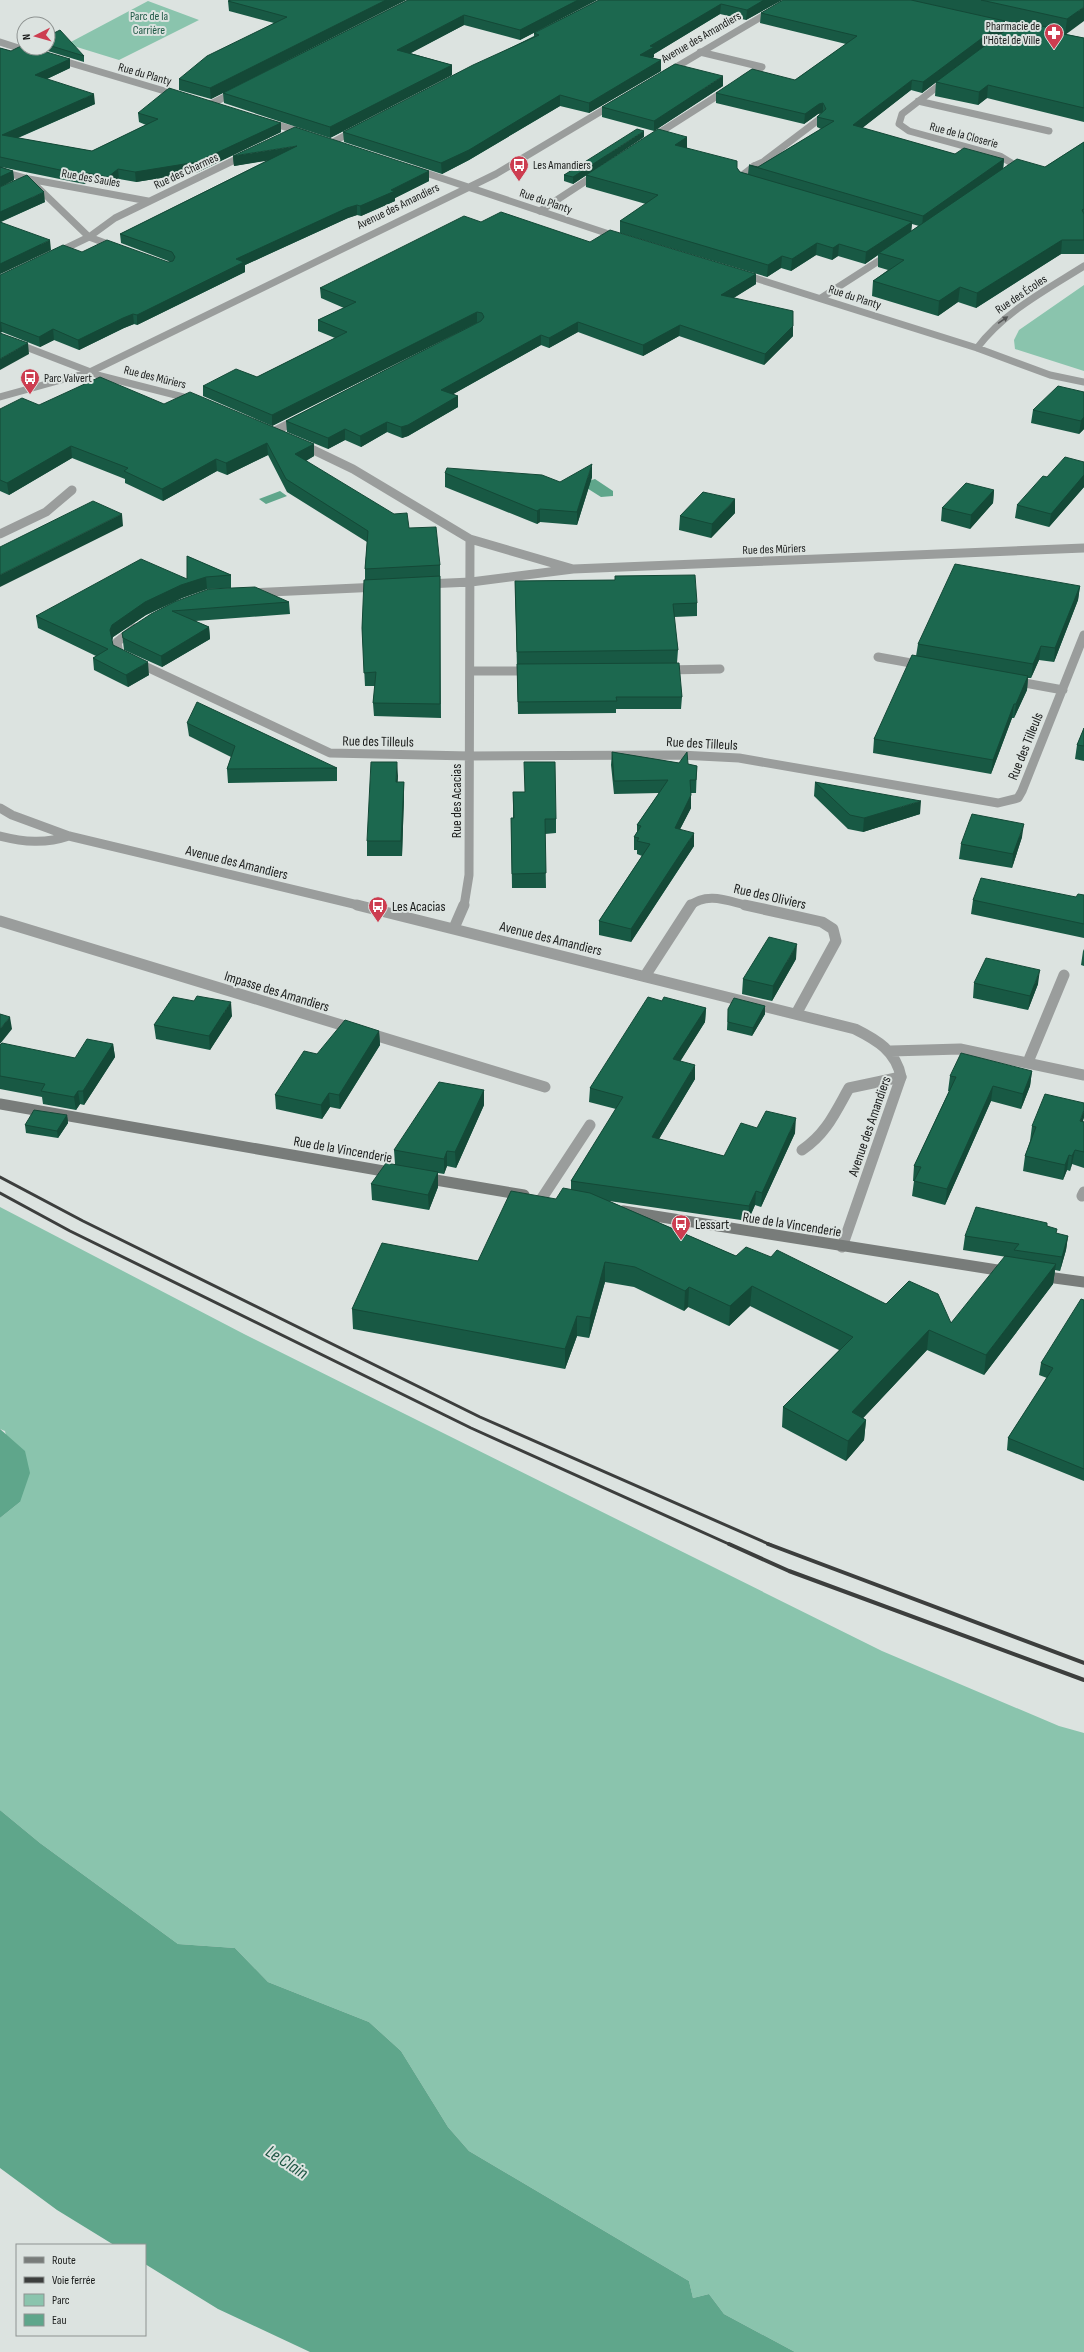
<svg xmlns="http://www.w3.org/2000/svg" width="1084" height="2352" font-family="'Sofia Sans Condensed',sans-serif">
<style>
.green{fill:#8ac4ad}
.water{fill:#5fa68b}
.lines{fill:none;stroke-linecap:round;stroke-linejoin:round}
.service-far1{stroke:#9a9d9c;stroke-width:7}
.service{stroke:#9a9d9c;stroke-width:11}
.minor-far2{stroke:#9a9d9c;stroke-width:7}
.minor-far1{stroke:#9a9d9c;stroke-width:9}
.minor{stroke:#9a9d9c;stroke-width:11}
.secondary{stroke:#787c7a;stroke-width:11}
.rail-far1{stroke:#3c3e3d;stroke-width:3}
.rail{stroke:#3c3e3d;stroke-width:4}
.wall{fill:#185944;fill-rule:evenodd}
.shaded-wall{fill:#144937}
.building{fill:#1c684f;stroke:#144937}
.oneway{fill:#545655}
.labels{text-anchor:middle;stroke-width:4;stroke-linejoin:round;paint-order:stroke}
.far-park-label{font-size:12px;fill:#1f5845;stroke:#dce3e0}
.far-poi-label{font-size:12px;fill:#1a1c1b;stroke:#dce3e0;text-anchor:start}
.far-street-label{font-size:12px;fill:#1a1c1b;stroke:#dce3e0}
.street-label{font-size:14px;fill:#1a1c1b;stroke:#dce3e0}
.poi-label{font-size:14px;fill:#1a1c1b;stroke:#dce3e0;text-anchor:start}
.near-water-label{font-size:18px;font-style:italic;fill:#1c5542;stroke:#dce3e0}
</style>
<rect width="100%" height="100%" fill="#dce3e0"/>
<path class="green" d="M 148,1 L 199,20 L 119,60 L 67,44 Z
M 1084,285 L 1084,371 L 1015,349 L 1014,340 L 1019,330 Z
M 0,1207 L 244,1334 L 882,1651 L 1059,1726 L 1084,1733 L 1084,2352 L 795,2352 L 724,2314 L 709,2294 L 693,2298 L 689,2281 L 469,2151 L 448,2127 L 401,2051 L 369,2022 L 268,1982 L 235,1948 L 178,1944 L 40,1843 L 0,1810 L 0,1518 L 20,1502 L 5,1431 L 0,1429 Z"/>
<path class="water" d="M 595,479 L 613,491 L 613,496 L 601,497 L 582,485 L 582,483 Z
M 280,491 L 287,496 L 266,504 L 259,499 Z
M 0,1429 L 25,1451 L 30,1473 L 20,1502 L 0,1518 Z
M 0,1810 L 40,1843 L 178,1944 L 235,1948 L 268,1982 L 369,2022 L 401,2051 L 448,2127 L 469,2151 L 689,2281 L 693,2298 L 709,2294 L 724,2314 L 795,2352 L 310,2352 L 218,2309 L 145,2264 L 145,2245 L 114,2245 L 57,2210 L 0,2168 Z"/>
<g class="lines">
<path class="service-far1" d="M 700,52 L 762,67 L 744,78
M 651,138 L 728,89
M 754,166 L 763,162 L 821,118
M 540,211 L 598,173"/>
<path class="service" d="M 1028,1062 L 1064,975
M 802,1150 C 826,1134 835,1113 849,1088 L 901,1077
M 542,1198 L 590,1125"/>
<path class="minor-far2" d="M 0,42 L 31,52
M 57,59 L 178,95
M 666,73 L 790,0
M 946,80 L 902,114 L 899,124 L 909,131 L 1000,156 L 1013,164 L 1013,169 L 1008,174
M 918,101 L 1049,131
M 211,104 L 237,91
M 268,122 L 305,133
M 333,142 L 357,129
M 414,169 L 618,237
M 0,171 L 29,179 L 89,237 L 116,247
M 746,181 L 740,177 L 754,166
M 0,192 L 29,179 L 148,201
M 56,253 L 89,237 L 115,218 L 247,154
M 742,274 L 977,348 L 1050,375 L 1084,382
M 821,298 L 891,253
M 0,337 L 101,376 L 195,400
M 977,348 C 1005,311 1046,290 1084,266
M 0,397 L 90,372 L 496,174 L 615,103"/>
<path class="minor-far1" d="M 193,399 L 195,400
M 273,432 L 299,419
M 301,444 L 353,469 L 470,539 L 469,875 L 464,906
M 0,534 L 46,512 L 72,490
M 470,539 L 573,569 L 1084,548
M 426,584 L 471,582 L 573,569
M 250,593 L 379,587
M 135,628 L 117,642 L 119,654 L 330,753 L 470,756 L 680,755 L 739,758 L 998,803 L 1018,798 L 1022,791 L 1084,635
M 878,657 L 922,665
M 665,670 L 720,669
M 471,671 L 531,671
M 1014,681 L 1063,690
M 0,808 L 12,815 L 69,836 L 362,906
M 0,836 C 24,842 45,844 69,836
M 690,906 C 707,891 730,902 750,906"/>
<path class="minor" d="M 357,905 L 855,1029 C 877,1040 896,1051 901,1077 L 842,1247
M 745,905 L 822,922 L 833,929 L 836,941 L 796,1014
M 0,921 L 545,1087
M 454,928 L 464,905
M 645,976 L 691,905
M 891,1051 L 960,1049 L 1084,1075
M 1082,1196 L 1084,1192"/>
<path class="secondary" d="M 0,1104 L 395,1173
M 424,1178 L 524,1195
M 623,1211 L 1010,1272
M 1040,1276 L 1084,1282"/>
<path class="rail-far1" d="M 0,1177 L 83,1221 L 480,1417 L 771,1545
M 0,1193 L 70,1231 L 471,1428 L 731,1545"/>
<path class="rail" d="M 729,1544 L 789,1571 L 1084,1680
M 768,1544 L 1084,1663"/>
</g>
<path class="wall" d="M 231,0 L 406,0 L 211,99 L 179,90 L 179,79 L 274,23 L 229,11 L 228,1 Z
M 408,0 L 597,0 L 520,40 L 464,25 L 410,53 L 452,65 L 452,75 L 330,138 L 224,103 L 223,93 Z
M 599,0 L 782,0 L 746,20 L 720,14 L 654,54 L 654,57 L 652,58 L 661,60 L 661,71 L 589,113 L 560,106 L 469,160 L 442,174 L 344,142 L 343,132 L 534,36 L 534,33 Z
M 911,0 L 1084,0 L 1066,34 L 1084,38 L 1084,122 L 987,98 L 978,105 L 935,96 L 936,82 L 922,93 L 911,90 L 862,128 L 955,154 L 1004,159 L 1003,169 L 1045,167 L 1084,142 L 1084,254 L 1061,254 L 976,308 L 958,302 L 938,316 L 872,296 L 873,281 L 888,270 L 878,267 L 878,255 L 865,264 L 838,256 L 832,260 L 816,255 L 791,271 L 781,268 L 767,277 L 620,233 L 620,221 L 646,204 L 586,187 L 586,175 L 687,137 L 687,148 L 737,168 L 740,172 L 748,174 L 749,165 L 758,167 L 821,129 L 817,127 L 817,117 L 821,113 L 818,114 L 804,124 L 716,103 L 716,93 L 795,80 L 846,44 L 760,23 L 761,13 ZM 1005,21 L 1014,23 L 1004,31 ZM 912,224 L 919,226 L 911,231 Z
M 48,36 L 84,56 L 84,62 L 38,48 L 48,48 Z
M 0,48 L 11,51 L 70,59 L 70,68 L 47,79 L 95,104 L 18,138 L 92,151 L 146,125 L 139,122 L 138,113 L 281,123 L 281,132 L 198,172 L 136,182 L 119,179 L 109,187 L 88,182 L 84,184 L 1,167 L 13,171 L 14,180 L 0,187 L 45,202 L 1,222 L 51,250 L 0,274 Z
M 723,86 L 654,131 L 602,117 L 602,107 Z
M 644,137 L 573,184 L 564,181 L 564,175 Z
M 233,156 L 429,171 L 429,181 L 395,198 L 395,201 L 361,216 L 357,215 L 348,218 L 245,265 L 245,272 L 137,325 L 134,324 L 124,328 L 79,350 L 54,340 L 40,347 L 2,332 L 0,333 L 0,275 L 82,252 L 168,262 L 171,262 L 121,243 L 120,234 L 268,160 L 234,166 Z
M 481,222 L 756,274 L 756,284 L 733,298 L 793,336 L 764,365 L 679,336 L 643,356 L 578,332 L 549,348 L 541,345 L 453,394 L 458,396 L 458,407 L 408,436 L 402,438 L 387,432 L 361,447 L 345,440 L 328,449 L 287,432 L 286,421 L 478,323 L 477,323 L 272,426 L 203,396 L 203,386 L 257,377 L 335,338 L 318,331 L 318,320 L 344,308 L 321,298 L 320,288 Z
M 1084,392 L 1084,429 L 1079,434 L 1031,423 L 1033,410 Z
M 164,404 L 314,444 L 314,456 L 306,461 L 409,528 L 440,565 L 441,718 L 374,716 L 373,703 L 375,686 L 365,686 L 362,628 L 365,580 L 365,569 L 367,542 L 287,492 L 268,455 L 227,475 L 217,471 L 163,501 L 125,483 L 125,479 L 72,458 L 9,495 L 0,491 L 0,409 L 39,405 Z
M 1084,462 L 1084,487 L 1049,527 L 1015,518 L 1017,505 L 1047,477 Z
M 445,473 L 560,482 L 592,477 L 577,525 L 540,522 L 537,524 L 445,487 Z
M 994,490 L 993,503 L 970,529 L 941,521 L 942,508 Z
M 735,513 L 711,538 L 679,530 L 680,516 Z
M 187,556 L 231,575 L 231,588 L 207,589 L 182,598 L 146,615 L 113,637 L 112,641 L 113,645 L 149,675 L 128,687 L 94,670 L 93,658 L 96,656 L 38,628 L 36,616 L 187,579 Z
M 615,576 L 697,603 L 697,616 L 674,617 L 678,650 L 677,663 L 682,697 L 681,709 L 616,709 L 616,713 L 518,714 L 515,581 L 615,580 Z
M 1080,586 L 1078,600 L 1054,662 L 1039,660 L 1031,678 L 1028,678 L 1027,690 L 1014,718 L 1012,718 L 991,774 L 873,753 L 874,739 L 916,656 L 918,644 Z
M 174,602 L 289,602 L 290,614 L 195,621 L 209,627 L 210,639 L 162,667 L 124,650 L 122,633 Z
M 187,723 L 337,768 L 337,781 L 228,783 L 227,769 L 231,757 L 189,736 Z
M 1084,728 L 1084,761 L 1075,759 L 1077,745 Z
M 612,752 L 697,766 L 696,793 L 691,793 L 691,808 L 680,829 L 694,846 L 631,942 L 599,935 L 599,921 L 642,856 L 637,854 L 637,850 L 634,850 L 634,837 L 637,832 L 637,825 L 659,793 L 614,794 L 611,765 Z
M 398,776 L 397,782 L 404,782 L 404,796 L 402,856 L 367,856 L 367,841 Z
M 815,782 L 920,814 L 863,832 L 848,829 L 814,796 Z
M 513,792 L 556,819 L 556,833 L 545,834 L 546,888 L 512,888 L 511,818 L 513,818 Z
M 1022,837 L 1012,868 L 959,859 L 961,844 Z
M 1084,895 L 1084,938 L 971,914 L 973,900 L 1076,897 Z
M 1084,949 L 1084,966 L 1081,965 L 1083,951 Z
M 796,959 L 772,1001 L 742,994 L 743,979 Z
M 974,983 L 1038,984 L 1028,1010 L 973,998 Z
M 194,1001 L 232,1016 L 210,1050 L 156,1039 L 154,1025 Z
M 662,1001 L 706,1008 L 705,1022 L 680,1061 L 695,1079 L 659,1139 L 724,1156 L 757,1128 L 795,1133 L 761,1207 L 755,1205 L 748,1221 L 609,1201 L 736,1256 L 886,1304 L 951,1323 L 1013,1258 L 963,1250 L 965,1236 L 1047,1223 L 1047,1226 L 1057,1234 L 1068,1236 L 1066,1250 L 1060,1271 L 1055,1270 L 1053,1284 L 984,1375 L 927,1350 L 863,1418 L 866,1420 L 864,1440 L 846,1461 L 782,1427 L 783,1407 L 839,1350 L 750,1306 L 729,1326 L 688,1307 L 684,1311 L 634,1287 L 605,1282 L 589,1338 L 577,1336 L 565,1369 L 353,1329 L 352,1309 L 478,1261 L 556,1199 L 571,1190 L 571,1181 L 616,1109 L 589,1102 L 590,1088 Z
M 765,1006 L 765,1014 L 752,1036 L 727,1030 L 728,1009 Z
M 379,1031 L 380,1045 L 340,1109 L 330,1107 L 322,1119 L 276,1109 L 275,1095 L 317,1054 Z
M 113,1044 L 115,1057 L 84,1105 L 80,1104 L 76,1110 L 43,1104 L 42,1097 L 0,1089 L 0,1045 L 75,1058 Z
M 1032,1071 L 1030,1086 L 1021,1109 L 991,1101 L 945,1205 L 912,1196 L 914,1181 L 913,1181 L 914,1166 L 949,1091 L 948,1091 L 950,1076 Z
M 484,1090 L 484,1105 L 456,1168 L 447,1166 L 444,1174 L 438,1173 L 438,1187 L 429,1210 L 372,1200 L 371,1184 L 395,1164 L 394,1150 Z
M 67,1115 L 68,1123 L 58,1138 L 26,1133 L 25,1125 Z
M 1083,1121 L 1084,1122 L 1084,1168 L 1072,1164 L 1070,1171 L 1067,1170 L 1063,1180 L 1023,1171 L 1025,1156 L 1030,1141 L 1032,1126 Z
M 1084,1300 L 1084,1481 L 1007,1450 L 1008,1438 L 1047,1378 L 1039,1375 L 1041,1363 Z"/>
<path class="shaded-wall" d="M 386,0 L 406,0 L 211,99 L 210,88 Z
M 578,0 L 597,0 L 520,40 L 520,30 Z
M 764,0 L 782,0 L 746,20 L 747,10 Z
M 721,4 L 720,14 L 654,54 L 654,57 L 640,65 L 640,55 L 650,46 Z
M 1084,7 L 1084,21 L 1065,35 L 1067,19 Z
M 464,15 L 464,25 L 398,60 L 397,50 Z
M 1005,21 L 1004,31 L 922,93 L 923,82 Z
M 70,59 L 70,68 L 36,84 L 35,75 Z
M 661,60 L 661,71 L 589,113 L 589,103 Z
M 452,65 L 452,75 L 330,138 L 330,127 Z
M 723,76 L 723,86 L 654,131 L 654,121 Z
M 912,80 L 911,90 L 852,136 L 853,125 Z
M 988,85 L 987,98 L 978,105 L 979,92 Z
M 94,94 L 95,104 L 3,144 L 2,135 Z
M 560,95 L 560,106 L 469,160 L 442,174 L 441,163 Z
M 823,103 L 823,113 L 818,114 L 804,124 L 805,114 L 819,104 Z
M 281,123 L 281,132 L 198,172 L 136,182 L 135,172 Z
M 644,131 L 644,137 L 573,184 L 573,177 Z
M 687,137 L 687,148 L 675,145 Z
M 297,146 L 297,156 L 234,166 L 233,156 Z
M 1004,159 L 1003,170 L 922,227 L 923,216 Z
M 118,169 L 119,179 L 109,187 L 108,177 Z
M 13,171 L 14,180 L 0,187 L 0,177 Z
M 429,171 L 429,181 L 395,198 L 395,201 L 361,216 L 360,206 Z
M 87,173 L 88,182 L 84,184 L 83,175 Z
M 44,192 L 45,202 L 0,222 L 0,212 Z
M 357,205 L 357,215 L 348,218 L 245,265 L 245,272 L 137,325 L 137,315 L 236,259 L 347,208 Z
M 912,222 L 911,234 L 879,253 L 878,255 L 865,264 L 866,252 Z
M 50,240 L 51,250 L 0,274 L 0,264 Z
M 1062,240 L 1061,254 L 976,308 L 977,293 Z
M 817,243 L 816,255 L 791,271 L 792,259 Z
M 839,244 L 838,256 L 832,260 L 833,248 Z
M 782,256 L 781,268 L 767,277 L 768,265 Z
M 756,274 L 756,284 L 721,306 L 721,295 Z
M 960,287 L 958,302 L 938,316 L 939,301 Z
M 477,312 L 477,323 L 272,426 L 272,415 Z
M 133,314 L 134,324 L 124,328 L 79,350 L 78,340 L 123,318 Z
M 0,322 L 1,322 L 2,332 L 0,333 Z
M 578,322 L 578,332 L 549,348 L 549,338 Z
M 680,325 L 679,336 L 643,356 L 643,345 Z
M 793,326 L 793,336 L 764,365 L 765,354 Z
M 53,329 L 54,340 L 40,347 L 39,337 Z
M 541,335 L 541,345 L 441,401 L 441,390 Z
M 28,343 L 29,354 L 0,370 L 0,359 Z
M 458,396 L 458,407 L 408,436 L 402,438 L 401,427 Z
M 1084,417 L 1084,429 L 1079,434 L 1081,421 Z
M 387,422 L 387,432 L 361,447 L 360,436 Z
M 345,429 L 345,440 L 328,449 L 328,438 Z
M 267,443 L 268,455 L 227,475 L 226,463 Z
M 314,444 L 314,456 L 296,466 L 295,454 Z
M 71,446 L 72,458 L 9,495 L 7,483 Z
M 216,459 L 217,471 L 163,501 L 162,489 Z
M 592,464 L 592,477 L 577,525 L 577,512 Z
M 1084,475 L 1084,487 L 1049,527 L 1051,514 Z
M 994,490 L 993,503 L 970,529 L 971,515 Z
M 735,499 L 735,513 L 711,538 L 712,524 Z
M 540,509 L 540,522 L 537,524 L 537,511 Z
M 122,514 L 123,526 L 0,587 L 0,575 Z
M 206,577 L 207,589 L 182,598 L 146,615 L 113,637 L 111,643 L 110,630 L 112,625 L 145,602 L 181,585 Z
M 1080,586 L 1078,600 L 1054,662 L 1055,648 Z
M 209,627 L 210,639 L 162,667 L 161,656 Z
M 1041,646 L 1039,660 L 1031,678 L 1033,664 Z
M 148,662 L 149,675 L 128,687 L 126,675 Z
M 1028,676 L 1027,690 L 1014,718 L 1016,704 Z
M 1014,704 L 1012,718 L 991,774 L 993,760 Z
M 397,762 L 398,776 L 397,796 L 396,782 Z
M 404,782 L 404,796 L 402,856 L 401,841 Z
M 691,795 L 691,808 L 674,841 L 675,828 Z
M 921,801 L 920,814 L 863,832 L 864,818 Z
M 1024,824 L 1022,837 L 1012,868 L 1013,854 Z
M 694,833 L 694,846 L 631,942 L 631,929 Z
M 797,944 L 796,959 L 772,1001 L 773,986 Z
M 1040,970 L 1038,984 L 1028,1010 L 1030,996 Z
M 231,1002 L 232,1016 L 210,1050 L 209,1036 Z
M 765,1006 L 765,1014 L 752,1036 L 753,1028 Z
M 706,1008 L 705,1022 L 673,1073 L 673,1059 Z
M 10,1017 L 12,1029 L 0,1044 L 0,1029 Z
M 379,1031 L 380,1045 L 340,1109 L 339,1095 Z
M 113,1044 L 115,1057 L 84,1105 L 83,1091 Z
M 695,1065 L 695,1079 L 651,1152 L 652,1137 Z
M 1032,1071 L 1030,1086 L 1021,1109 L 1023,1094 Z
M 993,1086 L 991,1101 L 945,1205 L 947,1189 Z
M 484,1090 L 484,1105 L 456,1168 L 455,1152 Z
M 78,1091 L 80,1104 L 76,1110 L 74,1097 Z
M 329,1093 L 330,1107 L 322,1119 L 321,1105 Z
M 1084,1110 L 1084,1118 L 1078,1136 L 1080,1121 Z
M 67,1115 L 68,1123 L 58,1138 L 57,1131 Z
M 796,1118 L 795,1133 L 761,1207 L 762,1193 Z
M 1075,1150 L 1072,1164 L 1070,1171 L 1072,1156 Z
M 447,1151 L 447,1166 L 444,1174 L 444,1159 Z
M 1069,1155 L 1067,1170 L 1063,1180 L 1065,1165 Z
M 438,1172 L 438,1187 L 429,1210 L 428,1195 Z
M 756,1191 L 755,1205 L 748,1221 L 749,1206 Z
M 1068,1236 L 1066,1250 L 1060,1271 L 1062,1257 Z
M 605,1262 L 605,1282 L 589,1338 L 590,1318 Z
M 1056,1264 L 1053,1284 L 984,1375 L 986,1355 Z
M 752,1286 L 750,1306 L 729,1326 L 730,1306 Z
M 689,1287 L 688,1307 L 684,1311 L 685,1291 Z
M 577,1316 L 577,1336 L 565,1369 L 565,1349 Z
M 929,1330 L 927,1350 L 850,1432 L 852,1412 Z
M 866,1420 L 864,1440 L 846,1461 L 848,1441 Z"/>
<path class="building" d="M 231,0 L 386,0 L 210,88 L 179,79 L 207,56 L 287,17 L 228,1 Z
M 408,0 L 578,0 L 520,30 L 464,15 L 397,50 L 452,65 L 330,127 L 223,93 Z
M 599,0 L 764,0 L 747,10 L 721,4 L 650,46 L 654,47 L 640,55 L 661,60 L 589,103 L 560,95 L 469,150 L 441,163 L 343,132 L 473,65 L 539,35 L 534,33 Z
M 783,0 L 911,0 L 1005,21 L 923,82 L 912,80 L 853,125 L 955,154 L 964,148 L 1004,159 L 923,216 L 749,165 L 758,167 L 834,121 L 817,117 L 826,109 L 823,103 L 819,104 L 805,114 L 716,93 L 752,69 L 795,80 L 857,36 L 761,13 Z
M 981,0 L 1084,0 L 1084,7 L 1067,19 Z
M 1018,21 L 1056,29 L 1053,32 L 1084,38 L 1084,108 L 988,85 L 979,92 L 936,82 Z
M 60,30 L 84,56 L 48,45 L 48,36 Z
M 23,45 L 24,45 L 24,48 L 33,48 L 70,59 L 35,75 L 94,94 L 2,135 L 92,151 L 158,119 L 138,113 L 169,88 L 281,123 L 197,162 L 135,172 L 118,169 L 108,177 L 87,173 L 83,175 L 0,157 L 0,48 L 11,51 Z
M 675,64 L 723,76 L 654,121 L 602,107 Z
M 295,127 L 429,171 L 391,190 L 395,191 L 360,206 L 357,205 L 347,208 L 236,259 L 244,262 L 137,315 L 133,314 L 123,318 L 78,340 L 53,329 L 39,337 L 0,322 L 0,275 L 63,245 L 82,252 L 107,240 L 168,262 L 173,261 L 175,257 L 172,252 L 120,234 L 297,146 L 233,156 Z
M 637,129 L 644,131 L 573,177 L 564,175 Z
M 658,129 L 687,137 L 675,145 L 737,161 L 737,168 L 740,172 L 912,222 L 866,252 L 839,244 L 833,248 L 817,243 L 792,259 L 782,256 L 768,265 L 620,221 L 658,195 L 586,175 Z
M 1084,142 L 1084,209 L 1082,210 L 1084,214 L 1084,240 L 1062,240 L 977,293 L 960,287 L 939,301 L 873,281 L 904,260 L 879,253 L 1017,159 L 1045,167 Z
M 0,167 L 13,171 L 0,177 Z
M 27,175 L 44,192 L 0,212 L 0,187 Z
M 501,212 L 590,242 L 610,230 L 756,274 L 721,295 L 793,311 L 793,326 L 765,354 L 680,325 L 643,345 L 578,322 L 549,338 L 541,335 L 441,390 L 458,396 L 408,425 L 401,427 L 387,422 L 360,436 L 345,429 L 328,438 L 286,421 L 481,321 L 484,317 L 482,313 L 477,312 L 272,415 L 203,386 L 236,369 L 257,377 L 347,332 L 318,320 L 356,302 L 320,288 L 464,216 L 481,222 Z
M 0,222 L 50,240 L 0,264 Z
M 0,333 L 28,343 L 0,359 Z
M 100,377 L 164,404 L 190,392 L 314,444 L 295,454 L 394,514 L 407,513 L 409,528 L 436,527 L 440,565 L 365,569 L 368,531 L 286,479 L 267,443 L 226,463 L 216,459 L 162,489 L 124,471 L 128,468 L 71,446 L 7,483 L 0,480 L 0,409 L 22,398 L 39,405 Z
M 1058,386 L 1084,392 L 1084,417 L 1081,421 L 1033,410 Z
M 1065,457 L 1084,462 L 1084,475 L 1051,514 L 1017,505 L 1043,476 L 1047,477 Z
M 592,464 L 577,512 L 540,509 L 537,511 L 445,473 L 447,468 L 542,475 L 560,482 Z
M 966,483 L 994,490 L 971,515 L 942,508 Z
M 703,492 L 735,499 L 712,524 L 680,516 Z
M 93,501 L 122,514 L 0,575 L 0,547 Z
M 187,556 L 231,575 L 206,577 L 181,585 L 145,602 L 112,625 L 110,630 L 113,645 L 148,662 L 126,675 L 93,658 L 108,649 L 36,616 L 141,559 L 187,579 Z
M 955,564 L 1080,586 L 1055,648 L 1041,646 L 1033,664 L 918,644 Z
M 695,575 L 697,603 L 673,604 L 678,650 L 517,652 L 515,581 L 615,580 L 615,576 Z
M 440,576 L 440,704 L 373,703 L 376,672 L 364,673 L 362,628 L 364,580 Z
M 255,587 L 289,602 L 172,611 L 209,627 L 161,656 L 123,638 L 122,633 L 151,614 L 174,602 L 209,589 Z
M 912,655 L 1028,676 L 1016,704 L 1014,704 L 993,760 L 874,739 Z
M 679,663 L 682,697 L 616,697 L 617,701 L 518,702 L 517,664 Z
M 197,702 L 337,768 L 227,769 L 235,746 L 187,723 Z
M 1084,728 L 1084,746 L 1077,745 Z
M 612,752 L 679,763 L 687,752 L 688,764 L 697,766 L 696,780 L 690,780 L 691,795 L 675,828 L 694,833 L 631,929 L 599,921 L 650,844 L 637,841 L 639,838 L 634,837 L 641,826 L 637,825 L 668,780 L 614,781 Z
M 371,762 L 397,762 L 396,782 L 404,782 L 401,841 L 367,841 Z
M 524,762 L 555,762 L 556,819 L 545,819 L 546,873 L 512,874 L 511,818 L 514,818 L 513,792 L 525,792 Z
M 815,782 L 921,801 L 864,818 L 850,815 Z
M 972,814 L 1024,824 L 1013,854 L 961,844 Z
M 981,878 L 1076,897 L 1078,894 L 1084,895 L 1084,924 L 973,900 Z
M 769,937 L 797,944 L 773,986 L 743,979 Z
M 986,958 L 1040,970 L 1030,996 L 974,983 Z
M 197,996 L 231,1002 L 209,1036 L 154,1025 L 173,997 L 194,1001 Z
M 648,997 L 662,1001 L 664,997 L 706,1008 L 673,1059 L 695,1065 L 652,1137 L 724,1156 L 741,1123 L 757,1128 L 766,1111 L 796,1118 L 762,1193 L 756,1191 L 749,1206 L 571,1181 L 623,1097 L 590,1088 Z
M 734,998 L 765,1006 L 753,1028 L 728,1022 L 728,1009 Z
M 0,1014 L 10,1017 L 0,1029 Z
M 345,1020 L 379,1031 L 339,1095 L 329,1093 L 321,1105 L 275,1095 L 304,1051 L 317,1054 Z
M 87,1039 L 113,1044 L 83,1091 L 78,1091 L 74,1097 L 41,1091 L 45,1084 L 0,1076 L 0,1045 L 2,1043 L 75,1058 Z
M 961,1053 L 1032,1071 L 1023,1094 L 993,1086 L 947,1189 L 914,1181 L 921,1167 L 914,1166 L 956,1077 L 950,1076 Z
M 439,1082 L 484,1090 L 455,1152 L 447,1151 L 444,1159 L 394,1150 Z
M 1045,1094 L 1084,1103 L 1084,1110 L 1080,1121 L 1084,1122 L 1084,1152 L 1075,1150 L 1072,1156 L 1069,1155 L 1065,1165 L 1025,1156 L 1036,1127 L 1032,1126 Z
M 34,1110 L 67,1115 L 57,1131 L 25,1125 Z
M 386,1163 L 438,1172 L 428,1195 L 371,1184 Z
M 563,1188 L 590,1193 L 736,1256 L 746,1247 L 771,1257 L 777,1250 L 886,1304 L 909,1281 L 938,1294 L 951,1323 L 1005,1256 L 1056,1264 L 986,1355 L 929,1330 L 852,1412 L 866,1420 L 848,1441 L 783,1407 L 853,1337 L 752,1286 L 730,1306 L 689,1287 L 685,1291 L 635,1267 L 605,1262 L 590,1318 L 577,1316 L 565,1349 L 352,1309 L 382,1243 L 478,1261 L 511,1191 L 556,1199 Z
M 976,1207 L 1047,1223 L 1047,1226 L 1057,1229 L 1056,1233 L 1068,1236 L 1062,1257 L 1014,1250 L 1019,1244 L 965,1236 Z
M 1081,1299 L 1084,1300 L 1084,1469 L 1008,1438 L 1053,1368 L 1041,1363 Z"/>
<defs><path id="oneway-solid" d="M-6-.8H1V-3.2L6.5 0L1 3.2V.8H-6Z"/></defs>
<use class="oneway" href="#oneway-solid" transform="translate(1003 320) rotate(-35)"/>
<defs>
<symbol id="pharmacy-pin" viewBox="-11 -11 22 30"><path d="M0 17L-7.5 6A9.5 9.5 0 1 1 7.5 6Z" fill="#cd3d50" stroke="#dce3e0"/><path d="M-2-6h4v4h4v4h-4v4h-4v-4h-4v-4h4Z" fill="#fff"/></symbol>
<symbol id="bus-pin" viewBox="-11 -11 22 30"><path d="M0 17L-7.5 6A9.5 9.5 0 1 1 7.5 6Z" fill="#cd3d50" stroke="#dce3e0"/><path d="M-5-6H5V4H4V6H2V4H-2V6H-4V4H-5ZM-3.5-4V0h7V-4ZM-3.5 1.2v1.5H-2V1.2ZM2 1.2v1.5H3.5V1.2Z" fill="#fff"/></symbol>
</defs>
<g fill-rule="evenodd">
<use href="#pharmacy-pin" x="1043" y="22" width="22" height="30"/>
<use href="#bus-pin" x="508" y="154" width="22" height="30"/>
<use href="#bus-pin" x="19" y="367" width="22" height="30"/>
<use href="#bus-pin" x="367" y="895" width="22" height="30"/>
<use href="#bus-pin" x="670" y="1213" width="22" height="30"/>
</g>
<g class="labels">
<g class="far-park-label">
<text x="149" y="20">Parc de la<tspan x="149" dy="14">Carrière</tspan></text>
</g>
<g class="far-poi-label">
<text x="1040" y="30" text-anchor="end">Pharmacie de<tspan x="1040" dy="14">l'Hôtel de Ville</tspan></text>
<text x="533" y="169">Les Amandiers</text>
<text x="44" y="382">Parc Valvert</text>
</g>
<g class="far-street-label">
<text transform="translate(701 37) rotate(-30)" y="4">Avenue des Amandiers</text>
<text transform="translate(145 74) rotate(16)" y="4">Rue du Planty</text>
<text transform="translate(964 135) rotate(15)" y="4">Rue de la Closerie</text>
<text transform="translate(186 171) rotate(-25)" y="4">Rue des Charmes</text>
<text transform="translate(91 178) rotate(10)" y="4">Rue des Saules</text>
<text transform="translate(546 201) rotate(19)" y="4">Rue du Planty</text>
<text transform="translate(398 206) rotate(-26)" y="4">Avenue des Amandiers</text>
<text transform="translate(1021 294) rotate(-34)" y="4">Rue des Écoles</text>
<text transform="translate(855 297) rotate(18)" y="4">Rue du Planty</text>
<text transform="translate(155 377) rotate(14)" y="4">Rue des Mûriers</text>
<text transform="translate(774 549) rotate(-2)" y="4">Rue des Mûriers</text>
</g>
<g class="street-label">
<text transform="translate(378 741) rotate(1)" y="5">Rue des Tilleuls</text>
<text transform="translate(702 743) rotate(3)" y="5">Rue des Tilleuls</text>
<text transform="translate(1025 746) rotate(-68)" y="5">Rue des Tilleuls</text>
<text transform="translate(456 801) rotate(-90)" y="5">Rue des Acacias</text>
<text transform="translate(237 862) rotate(14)" y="5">Avenue des Amandiers</text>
<text transform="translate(770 896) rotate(13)" y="5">Rue des Oliviers</text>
<text transform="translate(551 938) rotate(14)" y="5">Avenue des Amandiers</text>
<text transform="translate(277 991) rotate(17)" y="5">Impasse des Amandiers</text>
<text transform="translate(869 1126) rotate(-71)" y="5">Avenue des Amandiers</text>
<text transform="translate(343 1149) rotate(10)" y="5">Rue de la Vincenderie</text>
<text transform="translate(792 1224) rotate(9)" y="5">Rue de la Vincenderie</text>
</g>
<g class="poi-label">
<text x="392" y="911">Les Acacias</text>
<text x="695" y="1229">Lessart</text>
</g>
<g class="near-water-label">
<text transform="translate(287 2162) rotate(33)" y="6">Le Clain</text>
</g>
</g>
<rect x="16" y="2244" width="130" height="92" fill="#dce3e0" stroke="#8e9391"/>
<rect x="24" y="2257" width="20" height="6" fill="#787c7a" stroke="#8e9391"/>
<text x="52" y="2264" font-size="12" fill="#1a1c1b">Route</text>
<rect x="24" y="2277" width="20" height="6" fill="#3c3e3d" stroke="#8e9391"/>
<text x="52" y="2284" font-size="12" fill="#1a1c1b">Voie ferrée</text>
<rect x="24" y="2294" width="20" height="12" fill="#8ac4ad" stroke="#8e9391"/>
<text x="52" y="2304" font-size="12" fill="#1a1c1b">Parc</text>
<rect x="24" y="2314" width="20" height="12" fill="#5fa68b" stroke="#8e9391"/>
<text x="52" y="2324" font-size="12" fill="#1a1c1b">Eau</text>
<g transform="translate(36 36) rotate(264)"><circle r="19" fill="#dce3e0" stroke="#8e9391"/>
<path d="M0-3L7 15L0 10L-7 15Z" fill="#cd3d50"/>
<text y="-6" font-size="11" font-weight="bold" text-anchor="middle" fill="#1a1c1b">N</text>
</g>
</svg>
